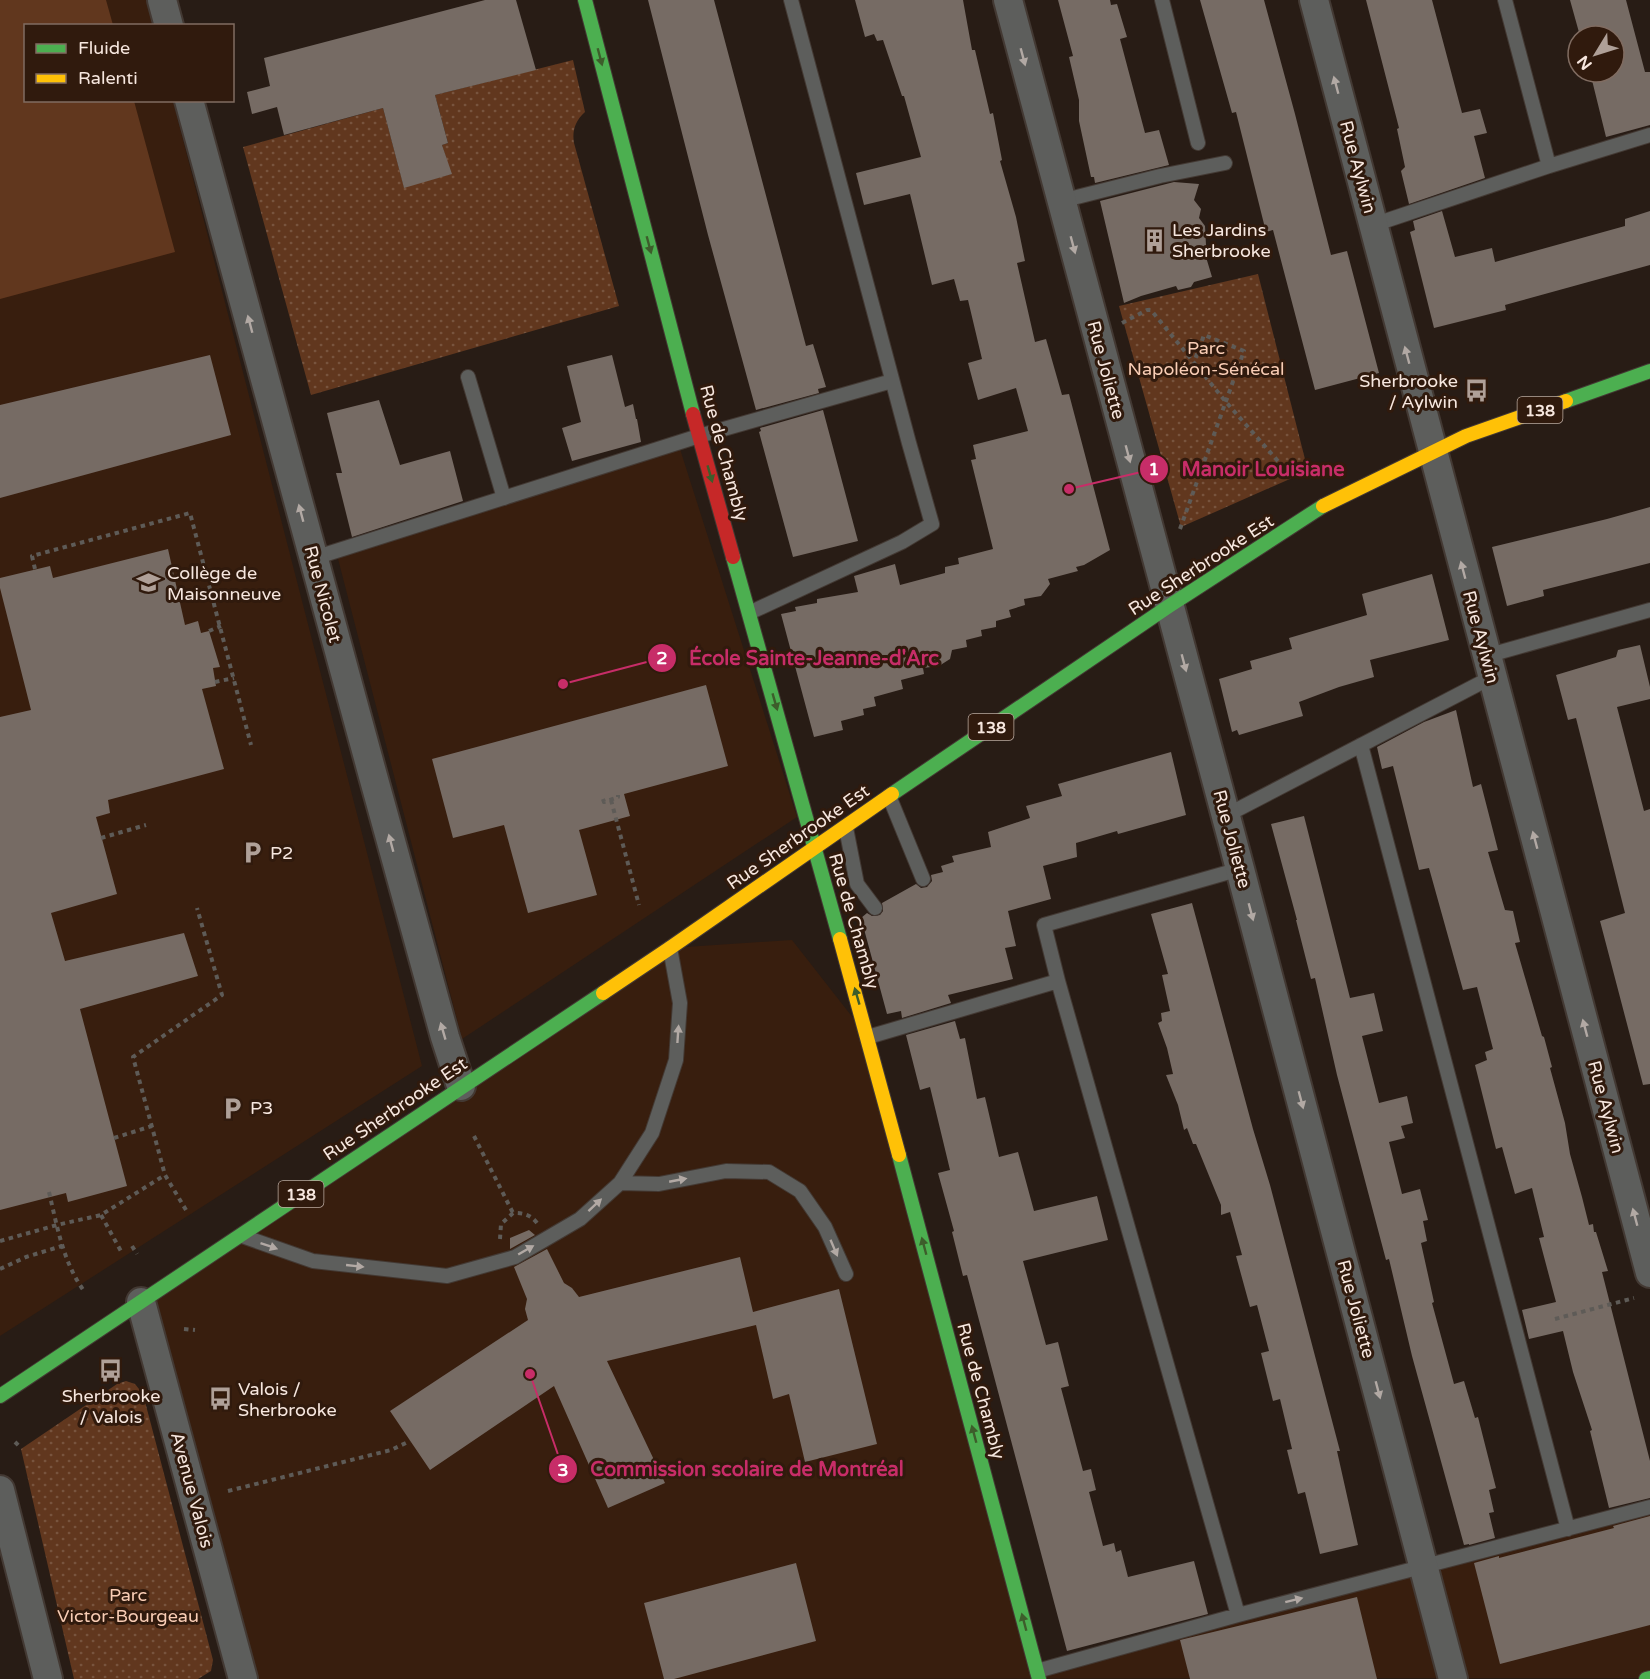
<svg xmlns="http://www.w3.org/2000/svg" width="1650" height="1679" font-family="'Varela Round',sans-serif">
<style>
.built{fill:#381e0e}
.green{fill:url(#green-dots)}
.pitch{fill:#61371e}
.building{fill:#766b64}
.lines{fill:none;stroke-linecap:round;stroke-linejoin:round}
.lane-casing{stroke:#433933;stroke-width:16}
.street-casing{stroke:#433933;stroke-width:32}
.fast-casing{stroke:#433933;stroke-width:16}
.slow-casing{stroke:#433933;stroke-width:16}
.jam-casing{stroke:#433933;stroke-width:16}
.path{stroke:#5e5b57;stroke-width:4;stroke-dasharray:4.5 4.5;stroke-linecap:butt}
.lane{stroke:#5d5e5c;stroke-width:14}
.street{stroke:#5d5e5c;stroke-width:28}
.fast{stroke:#4caf50;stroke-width:14}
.slow{stroke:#ffc107;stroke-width:14}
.jam{stroke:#c62828;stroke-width:14}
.oneway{fill:#3d5d2b}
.oneway2{fill:#b2a9a4}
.labels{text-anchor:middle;stroke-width:6;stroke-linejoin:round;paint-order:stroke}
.shield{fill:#301a0d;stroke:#bbaaa0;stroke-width:1.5}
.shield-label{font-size:16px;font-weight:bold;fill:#f7e7df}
.street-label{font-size:18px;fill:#f7e7df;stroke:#301a0d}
.poi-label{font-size:18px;fill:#f7e7df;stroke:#301a0d;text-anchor:start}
.park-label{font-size:18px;fill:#f9cdb5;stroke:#301a0d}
.leader{fill:none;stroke:#c72d68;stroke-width:2}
.callout-dot{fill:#c72d68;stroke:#301a0d;stroke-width:2}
.mark-label{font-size:18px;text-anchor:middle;font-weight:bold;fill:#fff}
.callout-label{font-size:20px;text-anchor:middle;font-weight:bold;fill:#c72d68;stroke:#301a0d;stroke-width:6;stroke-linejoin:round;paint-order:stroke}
</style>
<defs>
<pattern id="green-dots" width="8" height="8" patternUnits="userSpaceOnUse" patternTransform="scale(1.5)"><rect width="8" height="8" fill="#61371e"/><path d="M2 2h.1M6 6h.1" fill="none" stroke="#78543e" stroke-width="1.8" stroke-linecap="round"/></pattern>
</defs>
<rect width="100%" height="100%" fill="#281c15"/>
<path class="built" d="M 0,0 L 147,0 L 154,25 L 26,26 L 26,100 L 173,101 L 422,1066 L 0,1336 Z
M 680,449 L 797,817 L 462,1039 L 336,551 Z
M 792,940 L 868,1037 L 1037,1671 L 1650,1507 L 1650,1678 L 243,1679 L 141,1302 L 670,948 Z"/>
<path class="green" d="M 573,60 L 585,112 C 575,121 572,131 574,143 L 619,306 L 311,395 L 243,147 L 383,108 L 404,187 L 451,174 L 442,145 L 448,143 L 435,95 Z
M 1258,274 L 1308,471 L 1181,527 L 1119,306 Z
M 126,1381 L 135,1384 L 143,1394 L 213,1660 L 211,1671 L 198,1679 L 74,1679 L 21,1449 L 117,1384 Z"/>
<path class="pitch" d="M 0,0 L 106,0 L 113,25 L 26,26 L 26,100 L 134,101 L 175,252 L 0,299 Z"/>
<path class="building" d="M 485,0 L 516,0 L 536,70 L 435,95 L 448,143 L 442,145 L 452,174 L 404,188 L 383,108 L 284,135 L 277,107 L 252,114 L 247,92 L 270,86 L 264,58 Z
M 648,0 L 714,0 L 806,346 L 813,344 L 826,387 L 818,389 L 819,393 L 756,410 L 708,235 Z
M 855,0 L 963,0 L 972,50 L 975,50 L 990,114 L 993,113 L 1002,160 L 1000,161 L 1016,217 L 1025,261 L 1017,263 L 1035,342 L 1046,339 L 1062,395 L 1069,394 L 1110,550 L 1084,565 L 1076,567 L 1078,571 L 1048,579 L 1050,584 L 1041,596 L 1024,599 L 1025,605 L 1009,610 L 1011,617 L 996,621 L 996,627 L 981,630 L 982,636 L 966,640 L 967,647 L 952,650 L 950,659 L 939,666 L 923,668 L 924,674 L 901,680 L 903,689 L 874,697 L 876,706 L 863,709 L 864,715 L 841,721 L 843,730 L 814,737 L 781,614 L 796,611 L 795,607 L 817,603 L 817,599 L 858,592 L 854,576 L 895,564 L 900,585 L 945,573 L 945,567 L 959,564 L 958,558 L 993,549 L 971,460 L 976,459 L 973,445 L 1028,431 L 1016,388 L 978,400 L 968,363 L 982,359 L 968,300 L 960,301 L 954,279 L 932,285 L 910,194 L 864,205 L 856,173 L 921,157 L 904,96 L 902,96 L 883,40 L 877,41 L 874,34 L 865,37 Z
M 1058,0 L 1110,0 L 1111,5 L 1117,4 L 1127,37 L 1120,39 L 1145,133 L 1159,130 L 1169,165 L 1095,183 L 1094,177 L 1091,177 L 1079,121 L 1079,100 L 1069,57 L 1073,56 Z
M 1200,0 L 1264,0 L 1295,114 L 1331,255 L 1347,251 L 1379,373 L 1315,390 L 1273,230 L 1266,232 L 1236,112 L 1232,113 Z
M 1366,0 L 1432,0 L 1462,113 L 1480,109 L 1487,133 L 1474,136 L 1485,178 L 1409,204 L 1401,171 L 1405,167 L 1397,129 L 1399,128 Z
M 1570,0 L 1626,0 L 1645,72 L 1650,72 L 1650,125 L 1606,137 L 1590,72 L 1614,72 L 1614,36 L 1580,36 Z
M 1174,182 L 1199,184 L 1194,200 L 1201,209 L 1199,218 L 1205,226 L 1206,245 L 1208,253 L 1206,257 L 1212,277 L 1194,282 L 1191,287 L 1178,290 L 1176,286 L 1141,296 L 1124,303 L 1100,201 Z
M 1442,211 L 1455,257 L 1492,248 L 1495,262 L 1625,226 L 1625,219 L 1650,211 L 1650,265 L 1505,305 L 1506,310 L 1434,328 L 1410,232 L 1415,230 L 1413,221 Z
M 210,355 L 231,435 L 0,498 L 0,405 Z
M 612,355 L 625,407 L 633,404 L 636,419 L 637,419 L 641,442 L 572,461 L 562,428 L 581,422 L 567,366 Z
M 379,400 L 400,465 L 450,451 L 463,501 L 352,537 L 336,473 L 342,473 L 327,413 Z
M 823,410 L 858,541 L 793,557 L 759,432 L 761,431 L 760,428 Z
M 1650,507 L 1650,563 L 1543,590 L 1544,596 L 1507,606 L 1492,547 L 1607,519 Z
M 168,549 L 185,625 L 198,621 L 201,633 L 209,631 L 220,667 L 213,668 L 216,686 L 202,689 L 224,769 L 108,800 L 110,813 L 96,817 L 117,894 L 51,913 L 65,961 L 184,933 L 198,976 L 80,1009 L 127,1186 L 68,1202 L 66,1193 L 0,1210 L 0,717 L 31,710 L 0,588 L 0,578 L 50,566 L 53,578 Z
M 1432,574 L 1449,640 L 1370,660 L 1374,677 L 1339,687 L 1299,702 L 1303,716 L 1239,735 L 1237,730 L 1232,732 L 1219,679 L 1252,669 L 1250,661 L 1292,649 L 1289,638 L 1367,615 L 1362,594 Z
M 1640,645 L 1650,687 L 1650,699 L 1617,707 L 1644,811 L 1650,809 L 1650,1084 L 1643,1085 L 1600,921 L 1625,913 L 1576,718 L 1568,720 L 1556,675 L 1616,657 L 1618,650 Z
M 706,685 L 728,766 L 624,794 L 630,816 L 579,830 L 597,895 L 528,913 L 504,825 L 453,838 L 432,759 Z
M 1456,710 L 1473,787 L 1481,784 L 1498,850 L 1488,852 L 1505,910 L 1513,911 L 1520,942 L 1515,943 L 1542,1036 L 1544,1037 L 1552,1067 L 1550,1068 L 1565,1123 L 1570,1154 L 1582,1197 L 1589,1225 L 1593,1224 L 1594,1232 L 1596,1232 L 1608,1271 L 1602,1272 L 1650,1461 L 1650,1498 L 1609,1508 L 1590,1431 L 1592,1430 L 1573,1372 L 1563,1331 L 1529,1339 L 1522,1310 L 1556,1302 L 1539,1238 L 1544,1237 L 1532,1188 L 1515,1194 L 1502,1147 L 1496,1149 L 1475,1065 L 1487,1060 L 1485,1052 L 1493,1049 L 1477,987 L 1463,990 L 1429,868 L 1419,870 L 1393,766 L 1382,769 L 1377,747 L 1424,722 Z
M 1171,752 L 1186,815 L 1118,834 L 1117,831 L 1076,843 L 1077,857 L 1043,866 L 1051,899 L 1008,911 L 1016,946 L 1005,948 L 1013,979 L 948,995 L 951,1003 L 902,1018 L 901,1011 L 887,1014 L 861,918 L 867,913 L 872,916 L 880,915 L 883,911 L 882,903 L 916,884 L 921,888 L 927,887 L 932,881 L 931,875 L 943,872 L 941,866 L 954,862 L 952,856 L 991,847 L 988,832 L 1030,818 L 1026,806 L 1062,796 L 1058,784 Z
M 1304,816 L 1350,998 L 1374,993 L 1383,1031 L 1362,1036 L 1379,1103 L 1407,1096 L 1413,1123 L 1401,1126 L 1405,1138 L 1389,1142 L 1402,1194 L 1420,1189 L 1428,1220 L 1423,1221 L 1427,1241 L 1421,1243 L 1434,1302 L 1432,1303 L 1454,1384 L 1464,1381 L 1475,1418 L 1478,1417 L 1496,1488 L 1489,1490 L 1494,1512 L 1489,1513 L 1495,1538 L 1469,1545 L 1469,1544 L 1464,1545 L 1442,1465 L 1412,1356 L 1389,1259 L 1386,1260 L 1337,1075 L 1315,978 L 1311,979 L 1296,920 L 1297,920 L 1271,824 Z
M 1192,903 L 1253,1129 L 1270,1185 L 1340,1451 L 1337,1451 L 1358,1545 L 1320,1554 L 1305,1492 L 1298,1494 L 1287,1450 L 1292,1449 L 1280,1399 L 1273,1401 L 1261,1353 L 1269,1351 L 1257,1305 L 1250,1307 L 1236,1256 L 1242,1255 L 1230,1212 L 1221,1215 L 1221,1205 L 1196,1144 L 1193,1144 L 1187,1128 L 1184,1130 L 1178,1105 L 1166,1075 L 1173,1074 L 1167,1048 L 1158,1023 L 1162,1021 L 1161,1013 L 1170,1011 L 1162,975 L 1168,974 L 1151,914 Z
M 955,1021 L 960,1039 L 965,1038 L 977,1099 L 985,1097 L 999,1157 L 1018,1152 L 1034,1211 L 1097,1196 L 1108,1240 L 1023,1261 L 1046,1345 L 1058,1342 L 1069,1386 L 1061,1388 L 1083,1471 L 1091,1469 L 1096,1490 L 1089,1492 L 1103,1546 L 1114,1543 L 1116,1552 L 1121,1550 L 1128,1577 L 1194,1561 L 1208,1614 L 1067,1651 L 967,1275 L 963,1276 L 952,1232 L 954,1231 L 938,1173 L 950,1170 L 930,1087 L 920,1090 L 906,1035 Z
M 529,1230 L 535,1235 L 510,1249 L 510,1238 Z
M 547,1249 L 564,1283 L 572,1288 L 579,1297 L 740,1257 L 753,1312 L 839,1289 L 877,1444 L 805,1462 L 789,1394 L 773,1399 L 756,1325 L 607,1361 L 665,1483 L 608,1508 L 554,1386 L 430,1470 L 390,1411 L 528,1320 L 525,1309 L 527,1299 L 514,1267 Z
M 1650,1516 L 1650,1625 L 1500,1664 L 1474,1563 L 1499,1556 L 1499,1558 L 1614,1528 L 1613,1526 Z
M 796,1563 L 816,1641 L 674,1679 L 664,1679 L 644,1603 Z
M 1357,1597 L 1377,1679 L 1190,1679 L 1180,1640 Z"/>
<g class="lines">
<defs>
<path id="lane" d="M 1162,0 L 1198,143
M 1505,0 L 1549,166
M 1061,201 L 1160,176 L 1225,163
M 1370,226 L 1549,166 L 1650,135
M 468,377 L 504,498
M 314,558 L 699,436 L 892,381
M 749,613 L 902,542 L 932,524 L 909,443 L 791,0
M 1486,656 L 1650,610
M 1361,745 L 1568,1529
M 889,796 L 923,879
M 1225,816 L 1492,677
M 846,828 L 857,884 L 875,908
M 1058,981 L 1238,1615
M 868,1037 L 1058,981 L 1044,925 L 1240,869
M 620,1183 L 659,1184 L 726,1171 L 769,1172 L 800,1191 L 825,1227 L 846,1274
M 242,1236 L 313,1261 L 447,1276 L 515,1257 L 580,1219 L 620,1183 L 652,1133 L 676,1060 L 680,1003 L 670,948
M 1037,1671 L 1238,1615 L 1650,1507"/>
<path id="street" d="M 162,0 L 169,26
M 1008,0 L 1240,869 L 1453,1679
M 1314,0 L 1650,1273
M 189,100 L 373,776 L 445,1037 L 461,1086
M 141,1302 L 243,1679
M 0,1490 L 48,1679"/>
<path id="fast" d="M 585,0 L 693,414
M 1566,401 L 1650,371
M 733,557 L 840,939
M 892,794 L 1169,606 L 1323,506
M 899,1155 L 1039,1679
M 0,1396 L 603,993
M 1646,1679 L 1650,1678"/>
<path id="slow" d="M 1323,506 L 1466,436 L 1566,401
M 840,939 L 899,1155
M 603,993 L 670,948 L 892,794"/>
<path id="jam" d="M 693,414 L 733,557"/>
</defs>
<use href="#lane" class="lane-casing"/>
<use href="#street" class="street-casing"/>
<use href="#fast" class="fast-casing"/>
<use href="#slow" class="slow-casing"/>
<use href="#jam" class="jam-casing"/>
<path class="path" d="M 1122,323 L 1147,310 L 1151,310 L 1226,402 L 1284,468
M 1180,529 L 1244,351 L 1204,335 L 1194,362
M 35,569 L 32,556 L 190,513 L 251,745
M 209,631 L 221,626
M 215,682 L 234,678
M 603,799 L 604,802 L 618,797 L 618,795
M 611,800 L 639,905
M 101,838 L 146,825
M 474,1136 L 513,1213
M 114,1138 L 152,1126
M 49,1192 C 57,1226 63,1262 84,1291
M 186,1210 L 165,1175 L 133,1057 L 222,995 L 197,908
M 101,1215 L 122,1253
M 500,1239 L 501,1224 L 513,1213 C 523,1213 530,1214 537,1223
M 0,1241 L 57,1225 L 101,1215 L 165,1175
M 132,1246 L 137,1254
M 0,1269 L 26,1257 L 62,1246
M 1555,1319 L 1634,1298
M 184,1329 L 195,1330
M 15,1442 L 19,1446
M 228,1491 L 391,1450 L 410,1441"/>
<use href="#lane" class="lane"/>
<use href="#street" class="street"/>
<use href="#fast" class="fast"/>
<use href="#slow" class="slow"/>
<use href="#jam" class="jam"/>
</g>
<defs><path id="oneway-solid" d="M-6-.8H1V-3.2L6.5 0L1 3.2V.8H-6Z" transform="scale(1.5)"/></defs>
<g class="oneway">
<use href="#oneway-solid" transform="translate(600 57) rotate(75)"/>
<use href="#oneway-solid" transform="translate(649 245) rotate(75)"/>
<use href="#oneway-solid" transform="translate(710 474) rotate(74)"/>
<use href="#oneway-solid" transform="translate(775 702) rotate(74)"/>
<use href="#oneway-solid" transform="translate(857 996) rotate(-106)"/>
<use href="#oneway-solid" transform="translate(924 1246) rotate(-105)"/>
<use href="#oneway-solid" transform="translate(974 1434) rotate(-105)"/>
<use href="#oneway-solid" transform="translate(1024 1622) rotate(-105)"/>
</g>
<g class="oneway2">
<use href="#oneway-solid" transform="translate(1023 57) rotate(75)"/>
<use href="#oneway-solid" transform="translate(1336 85) rotate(-105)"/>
<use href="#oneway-solid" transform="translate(1073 245) rotate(75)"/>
<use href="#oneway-solid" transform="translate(250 324) rotate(-105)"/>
<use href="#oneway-solid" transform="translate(1407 355) rotate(-105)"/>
<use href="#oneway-solid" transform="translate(1128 454) rotate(75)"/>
<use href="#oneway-solid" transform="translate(301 513) rotate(-105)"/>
<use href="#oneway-solid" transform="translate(1463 570) rotate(-105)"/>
<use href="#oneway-solid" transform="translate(1184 663) rotate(75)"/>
<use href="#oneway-solid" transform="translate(1535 840) rotate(-105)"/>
<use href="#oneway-solid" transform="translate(391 843) rotate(-105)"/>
<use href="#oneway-solid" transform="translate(1251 912) rotate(75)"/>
<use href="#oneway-solid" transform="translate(1585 1028) rotate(-105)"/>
<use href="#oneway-solid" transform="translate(443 1031) rotate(-106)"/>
<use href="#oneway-solid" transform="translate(678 1034) rotate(-86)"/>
<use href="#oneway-solid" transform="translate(1301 1100) rotate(75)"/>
<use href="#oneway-solid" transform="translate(678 1180) rotate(-11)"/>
<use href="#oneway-solid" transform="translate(595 1205) rotate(-43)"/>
<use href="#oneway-solid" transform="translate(1635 1217) rotate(-105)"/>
<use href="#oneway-solid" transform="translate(269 1246) rotate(19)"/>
<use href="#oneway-solid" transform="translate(834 1248) rotate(67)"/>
<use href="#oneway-solid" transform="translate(526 1250) rotate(-30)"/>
<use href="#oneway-solid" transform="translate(355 1266) rotate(6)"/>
<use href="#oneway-solid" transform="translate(1378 1390) rotate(75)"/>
<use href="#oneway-solid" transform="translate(1294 1600) rotate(-14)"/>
</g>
<defs>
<symbol id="building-bare" viewBox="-9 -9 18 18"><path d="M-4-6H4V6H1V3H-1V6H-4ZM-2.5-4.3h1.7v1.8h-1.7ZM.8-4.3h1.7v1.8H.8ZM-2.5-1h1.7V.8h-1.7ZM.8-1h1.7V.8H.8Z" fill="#afa098" stroke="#301a0d" stroke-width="2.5" paint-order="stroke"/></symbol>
<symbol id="bus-bare" viewBox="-9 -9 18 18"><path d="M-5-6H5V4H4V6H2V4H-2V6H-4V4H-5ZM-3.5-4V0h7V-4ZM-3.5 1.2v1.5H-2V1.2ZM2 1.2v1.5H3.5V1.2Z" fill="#afa098" stroke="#301a0d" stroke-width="2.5" paint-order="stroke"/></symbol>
<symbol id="university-bare" viewBox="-9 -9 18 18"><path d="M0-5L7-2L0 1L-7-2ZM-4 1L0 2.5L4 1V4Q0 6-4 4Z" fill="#afa098" stroke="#301a0d" stroke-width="2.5" paint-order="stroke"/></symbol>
<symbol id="parking-bare" viewBox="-9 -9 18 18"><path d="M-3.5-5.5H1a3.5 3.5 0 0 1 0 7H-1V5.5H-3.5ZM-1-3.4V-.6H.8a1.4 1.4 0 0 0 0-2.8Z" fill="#afa098" stroke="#301a0d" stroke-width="2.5" paint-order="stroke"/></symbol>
</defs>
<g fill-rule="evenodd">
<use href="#building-bare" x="1138" y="224" width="33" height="33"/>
<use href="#bus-bare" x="1460" y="374" width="33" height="33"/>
<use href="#university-bare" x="132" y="566" width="33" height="33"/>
<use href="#parking-bare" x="236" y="836" width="33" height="33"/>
<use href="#parking-bare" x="216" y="1092" width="33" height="33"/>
<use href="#bus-bare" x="94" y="1354" width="33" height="33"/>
<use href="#bus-bare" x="204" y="1382" width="33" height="33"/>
</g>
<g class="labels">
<g class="shield">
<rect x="1517.5" y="397" width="45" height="26" rx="4.5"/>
<rect x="968.5" y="714" width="45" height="26" rx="4.5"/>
<rect x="278.5" y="1181" width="45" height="26" rx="4.5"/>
</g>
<g class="shield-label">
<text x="1540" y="416">138</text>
<text x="991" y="733">138</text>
<text x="301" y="1200">138</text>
</g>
<g class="street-label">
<text transform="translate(1358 167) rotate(75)" y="6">Rue Aylwin</text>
<text transform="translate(1106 370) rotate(75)" y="6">Rue Joliette</text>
<text transform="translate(724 453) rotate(75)" y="6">Rue de Chambly</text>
<text transform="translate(1201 565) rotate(-33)" y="6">Rue Sherbrooke Est</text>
<text transform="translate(323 594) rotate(75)" y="6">Rue Nicolet</text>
<text transform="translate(1481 637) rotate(75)" y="6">Rue Aylwin</text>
<text transform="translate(798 837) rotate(-35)" y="6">Rue Sherbrooke Est</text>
<text transform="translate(1232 839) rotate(75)" y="6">Rue Joliette</text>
<text transform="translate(854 921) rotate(74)" y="6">Rue de Chambly</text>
<text transform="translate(1606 1107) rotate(75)" y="6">Rue Aylwin</text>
<text transform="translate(395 1109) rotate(-34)" y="6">Rue Sherbrooke Est</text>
<text transform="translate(1356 1309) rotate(75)" y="6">Rue Joliette</text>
<text transform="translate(981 1391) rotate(75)" y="6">Rue de Chambly</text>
<text transform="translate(192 1490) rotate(75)" y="6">Avenue Valois</text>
</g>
<g class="poi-label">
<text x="1172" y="236">Les Jardins<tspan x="1172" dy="21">Sherbrooke</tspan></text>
<text x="1458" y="387" text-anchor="end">Sherbrooke<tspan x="1458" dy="21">/ Aylwin</tspan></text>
<text x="167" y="579">Collège de<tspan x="167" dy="21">Maisonneuve</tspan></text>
<text x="270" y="859">P2</text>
<text x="250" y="1114">P3</text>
<text x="238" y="1395">Valois /<tspan x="238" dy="21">Sherbrooke</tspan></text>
<text x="111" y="1402" text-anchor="middle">Sherbrooke<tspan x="111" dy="21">/ Valois</tspan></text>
</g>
<g class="park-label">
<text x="1206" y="354">Parc<tspan x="1206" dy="21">Napoléon-Sénécal</tspan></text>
<text x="128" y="1601">Parc<tspan x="128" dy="21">Victor-Bourgeau</tspan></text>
</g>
</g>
<path class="leader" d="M1069 489L1154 469M563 684L662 658M530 1374L563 1469"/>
<g class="callout-dot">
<circle cx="1069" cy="489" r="6"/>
<circle cx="563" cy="684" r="6"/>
<circle cx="530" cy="1374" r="6"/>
<circle cx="1154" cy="469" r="15"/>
<circle cx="662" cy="658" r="15"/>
<circle cx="563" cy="1469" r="15"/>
</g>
<g class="mark-label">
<text x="1154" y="475">1</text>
<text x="662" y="664">2</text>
<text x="563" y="1476">3</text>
</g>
<g class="callout-label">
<text x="1263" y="476">Manoir Louisiane</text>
<text x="814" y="665">École Sainte-Jeanne-d'Arc</text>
<text x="747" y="1476">Commission scolaire de Montréal</text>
</g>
<rect x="24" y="24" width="210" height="78" fill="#301a0d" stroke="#806c61" stroke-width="1.5"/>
<rect x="36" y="44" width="30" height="9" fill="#4caf50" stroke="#806c61" stroke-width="1.5"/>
<text x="78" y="54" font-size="18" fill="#f7e7df">Fluide</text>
<rect x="36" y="74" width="30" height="9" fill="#ffc107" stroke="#806c61" stroke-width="1.5"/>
<text x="78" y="84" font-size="18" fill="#f7e7df">Ralenti</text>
<g transform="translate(1596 54) rotate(232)"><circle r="28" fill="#301a0d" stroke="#806c61" stroke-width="1.5"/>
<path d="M0-4.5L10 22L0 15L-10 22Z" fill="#afa098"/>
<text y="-9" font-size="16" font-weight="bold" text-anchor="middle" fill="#f7e7df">N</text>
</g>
</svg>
